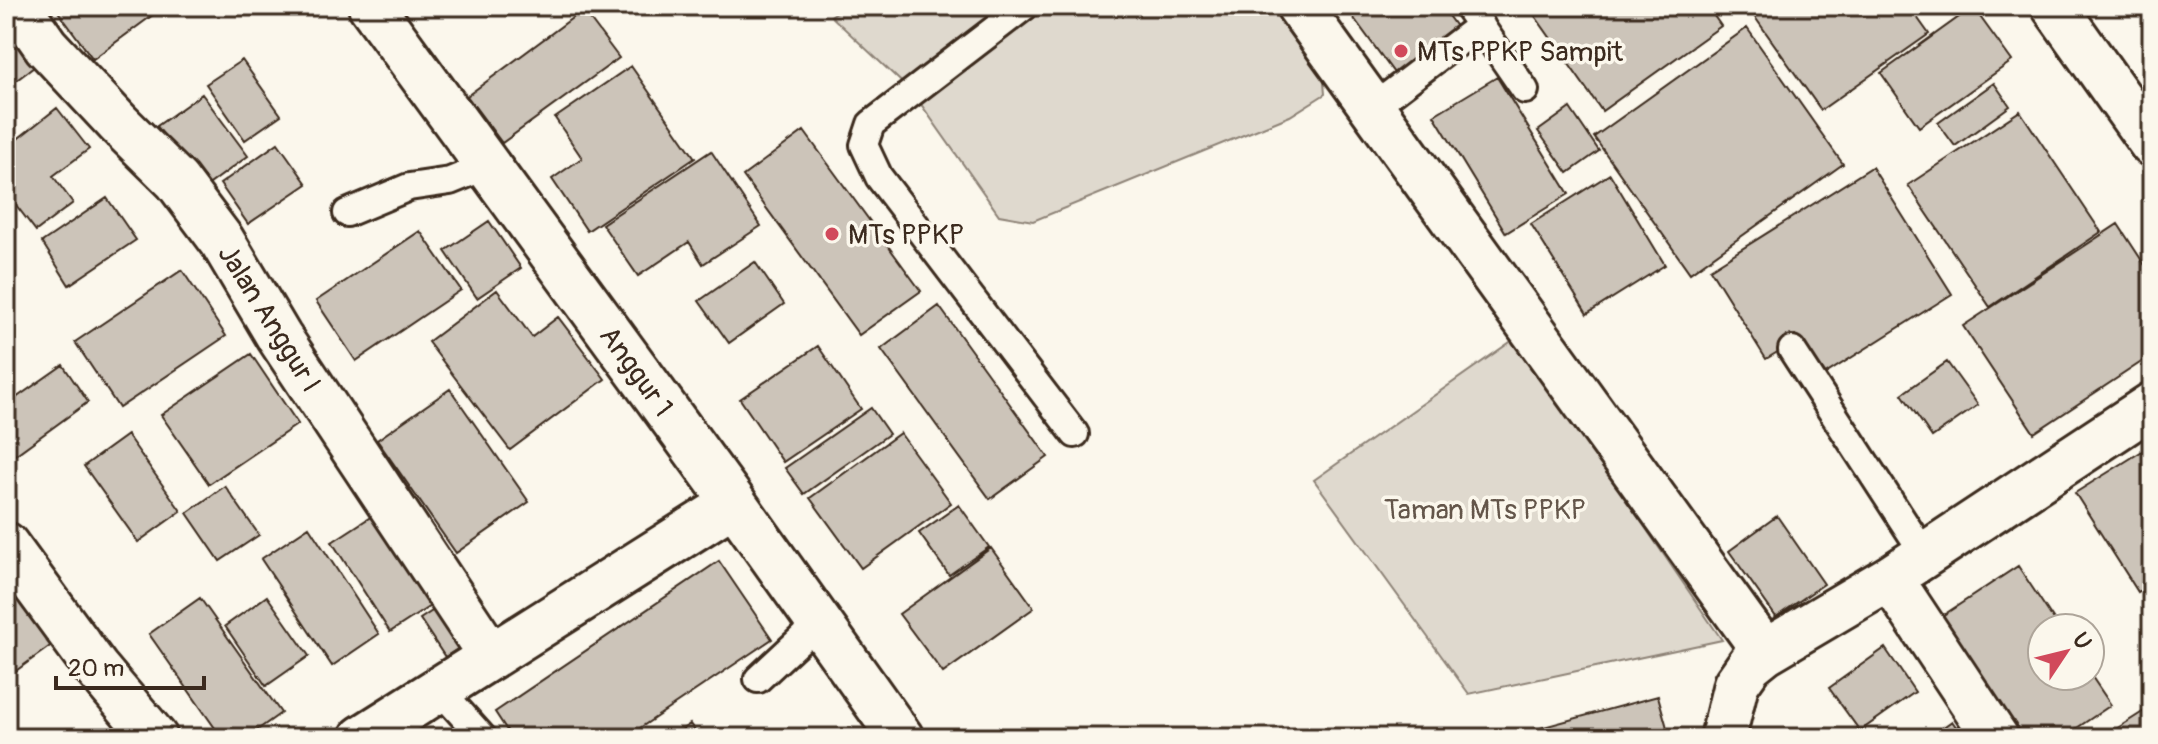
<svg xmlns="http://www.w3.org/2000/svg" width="2158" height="744" font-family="Pangolin,sans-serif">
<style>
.green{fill:#dfd9ce;stroke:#8d8276;stroke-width:2}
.building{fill:#ccc4b9;stroke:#3b2a1e;stroke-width:2}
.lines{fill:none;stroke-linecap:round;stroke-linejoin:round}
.lane-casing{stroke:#3b2a1e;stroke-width:32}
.street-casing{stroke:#3b2a1e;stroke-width:50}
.secondary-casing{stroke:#3b2a1e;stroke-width:50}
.lane{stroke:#fbf7ec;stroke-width:26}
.street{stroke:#fbf7ec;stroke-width:44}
.secondary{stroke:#fbf7ec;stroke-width:44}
.poi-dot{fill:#d1495b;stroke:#fbf7ec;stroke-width:3}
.labels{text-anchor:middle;stroke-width:7;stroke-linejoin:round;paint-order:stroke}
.poi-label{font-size:28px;fill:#3b2a1e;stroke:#fbf7ec;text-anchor:start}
.street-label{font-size:28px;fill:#3b2a1e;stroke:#fbf7ec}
.park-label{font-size:28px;fill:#64564a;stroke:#fbf7ec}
</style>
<rect width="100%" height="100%" fill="#fbf7ec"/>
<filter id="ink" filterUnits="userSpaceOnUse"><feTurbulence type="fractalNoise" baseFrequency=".0125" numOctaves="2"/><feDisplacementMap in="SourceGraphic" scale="16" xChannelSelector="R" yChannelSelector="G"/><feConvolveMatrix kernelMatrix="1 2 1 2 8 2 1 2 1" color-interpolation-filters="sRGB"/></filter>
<g filter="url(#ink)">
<path class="green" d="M 846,6 L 1291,6 L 1321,49 L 1325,94 L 1290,116 L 1033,221 L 999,215 L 913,93 L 831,16 Z
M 1516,338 L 1722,640 L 1469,694 L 1314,480 Z"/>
<path class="building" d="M 54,6 L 165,6 L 93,59 Z
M 1345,6 L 1441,6 L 1457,28 L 1394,73 Z
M 1528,6 L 1707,6 L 1721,26 L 1602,111 Z
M 1747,6 L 1909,6 L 1929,34 L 1821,110 Z
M 1973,7 L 2012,61 L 1919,127 L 1881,73 Z
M 583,10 L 619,58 L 502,143 L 467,96 Z
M 6,21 L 38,64 L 6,88 Z
M 1747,28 L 1843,164 L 1690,273 L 1594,137 Z
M 242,60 L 281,115 L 245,140 L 206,84 Z
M 631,66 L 695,158 L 587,231 L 552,179 L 582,158 L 555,118 Z
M 1497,77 L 1569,194 L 1506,233 L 1434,115 Z
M 1994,83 L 2010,106 L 1955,146 L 1938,123 Z
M 202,94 L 248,156 L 203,189 L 157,126 Z
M 57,108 L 89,149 L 53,176 L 73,203 L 36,231 L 6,192 L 6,148 Z
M 1570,108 L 1599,151 L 1568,173 L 1538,131 Z
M 2020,111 L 2101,232 L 1990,307 L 1908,185 Z
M 804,131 L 921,291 L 859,335 L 743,176 Z
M 278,143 L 307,184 L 248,224 L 220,184 Z
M 711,151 L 761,226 L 703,264 L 689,242 L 638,276 L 602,224 Z
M 1872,167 L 1952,294 L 1819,378 L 1796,341 L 1766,359 L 1710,269 Z
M 1610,174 L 1665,265 L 1587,314 L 1531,224 Z
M 107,198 L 136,240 L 69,285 L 42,242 Z
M 489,221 L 521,268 L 477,298 L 445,251 Z
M 2118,224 L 2152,276 L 2152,355 L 2034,433 L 1963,326 Z
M 420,231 L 461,290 L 356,361 L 316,301 Z
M 755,262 L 784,304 L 729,343 L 699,301 Z
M 182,270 L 226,336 L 119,408 L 75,342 Z
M 497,290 L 532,337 L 558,317 L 605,379 L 510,450 L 428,342 Z
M 939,306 L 1048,457 L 990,499 L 881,349 Z
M 818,346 L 861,409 L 783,462 L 740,399 Z
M 251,354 L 298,424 L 209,484 L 161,415 Z
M 1947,362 L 1978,405 L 1932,437 L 1902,394 Z
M 63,365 L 88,402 L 15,455 L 6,443 L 6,405 Z
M 450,389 L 529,502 L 456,553 L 377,440 Z
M 871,408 L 889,434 L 804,494 L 785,468 Z
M 900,433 L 951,503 L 861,568 L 810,498 Z
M 127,435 L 181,511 L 138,542 L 84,466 Z
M 2152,445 L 2152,583 L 2138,592 L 2075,493 Z
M 225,486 L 259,535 L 220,561 L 187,513 Z
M 959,505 L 989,547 L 949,575 L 919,533 Z
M 383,509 L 441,599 L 390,632 L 332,542 Z
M 1777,516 L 1824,584 L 1776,617 L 1729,551 Z
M 309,527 L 379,634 L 332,666 L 261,559 Z
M 991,548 L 1034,608 L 943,673 L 899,614 Z
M 719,561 L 772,639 L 625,738 L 512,738 L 495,712 Z
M 2018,566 L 2059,628 L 2042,628 L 2042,676 L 2090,676 L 2090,674 L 2111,705 L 2062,738 L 2015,738 L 1936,620 Z
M 267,596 L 309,656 L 266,686 L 225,626 Z
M 19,598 L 53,644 L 6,678 L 6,607 Z
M 200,598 L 281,713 L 246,738 L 222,738 L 149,634 Z
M 446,602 L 471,640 L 445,657 L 420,619 Z
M 1885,648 L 1915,692 L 1860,731 L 1829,688 Z
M 1658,696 L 1670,738 L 1503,738 Z
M 2152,706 L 2152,738 L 2102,738 Z
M 1952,721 L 1964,738 L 1928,738 Z
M 690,724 L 700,738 L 670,738 Z"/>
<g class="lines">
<defs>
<path id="lane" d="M 1025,6 L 871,124 L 864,145 L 879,177 L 1075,434
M 1467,6 L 1525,90
M 1372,108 L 1481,25
M 347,213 L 409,187 L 450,181 L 487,166
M 1792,350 L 1925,555
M 758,679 L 819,622
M 439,689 L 483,738"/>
<path id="street" d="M 18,6 L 46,46 L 118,123 L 177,181 L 222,241 L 279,337 L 491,656
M 371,6 L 734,503 L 901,738
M 1299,6 L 1765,652
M 6,545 L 96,668 L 155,738
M 1890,578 L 1996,738
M 362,738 L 734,503
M 1723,738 L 1736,684 L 1750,664 L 1765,652 L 1890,578 L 2152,405"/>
<path id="secondary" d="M 2054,6 L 2152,144"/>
</defs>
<use href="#lane" class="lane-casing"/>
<use href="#street" class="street-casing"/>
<use href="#secondary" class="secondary-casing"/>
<use href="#lane" class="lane"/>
<use href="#street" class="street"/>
<use href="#secondary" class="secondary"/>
</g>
</g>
<g class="poi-dot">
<circle cx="1401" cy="51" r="8"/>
<circle cx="832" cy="234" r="8"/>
</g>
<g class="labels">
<g class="poi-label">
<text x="1417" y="61">MTs PPKP Sampit</text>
<text x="848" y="244">MTs PPKP</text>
</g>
<g class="street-label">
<text transform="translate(270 318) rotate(58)" y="10">Jalan Anggur I</text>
<text transform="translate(637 371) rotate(54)" y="10">Anggur 1</text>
</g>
<g class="park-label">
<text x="1485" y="519">Taman MTs PPKP</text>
</g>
</g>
<rect width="2158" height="744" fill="none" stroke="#fbf7ec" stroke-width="32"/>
<rect x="16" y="16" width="2126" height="712" fill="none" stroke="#3b2a1e" stroke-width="3" filter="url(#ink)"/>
<g transform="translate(2066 652) rotate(55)"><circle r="38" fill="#fbf7ec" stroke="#aea59a" stroke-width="2"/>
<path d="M0-6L14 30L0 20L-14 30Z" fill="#d1495b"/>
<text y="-12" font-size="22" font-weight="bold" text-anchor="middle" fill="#3b2a1e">U</text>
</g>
<path d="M56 676v12h148v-12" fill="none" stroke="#3b2a1e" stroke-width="4"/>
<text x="68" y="676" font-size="24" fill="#3b2a1e" stroke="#fbf7ec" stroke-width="6" paint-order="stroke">20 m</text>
</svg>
